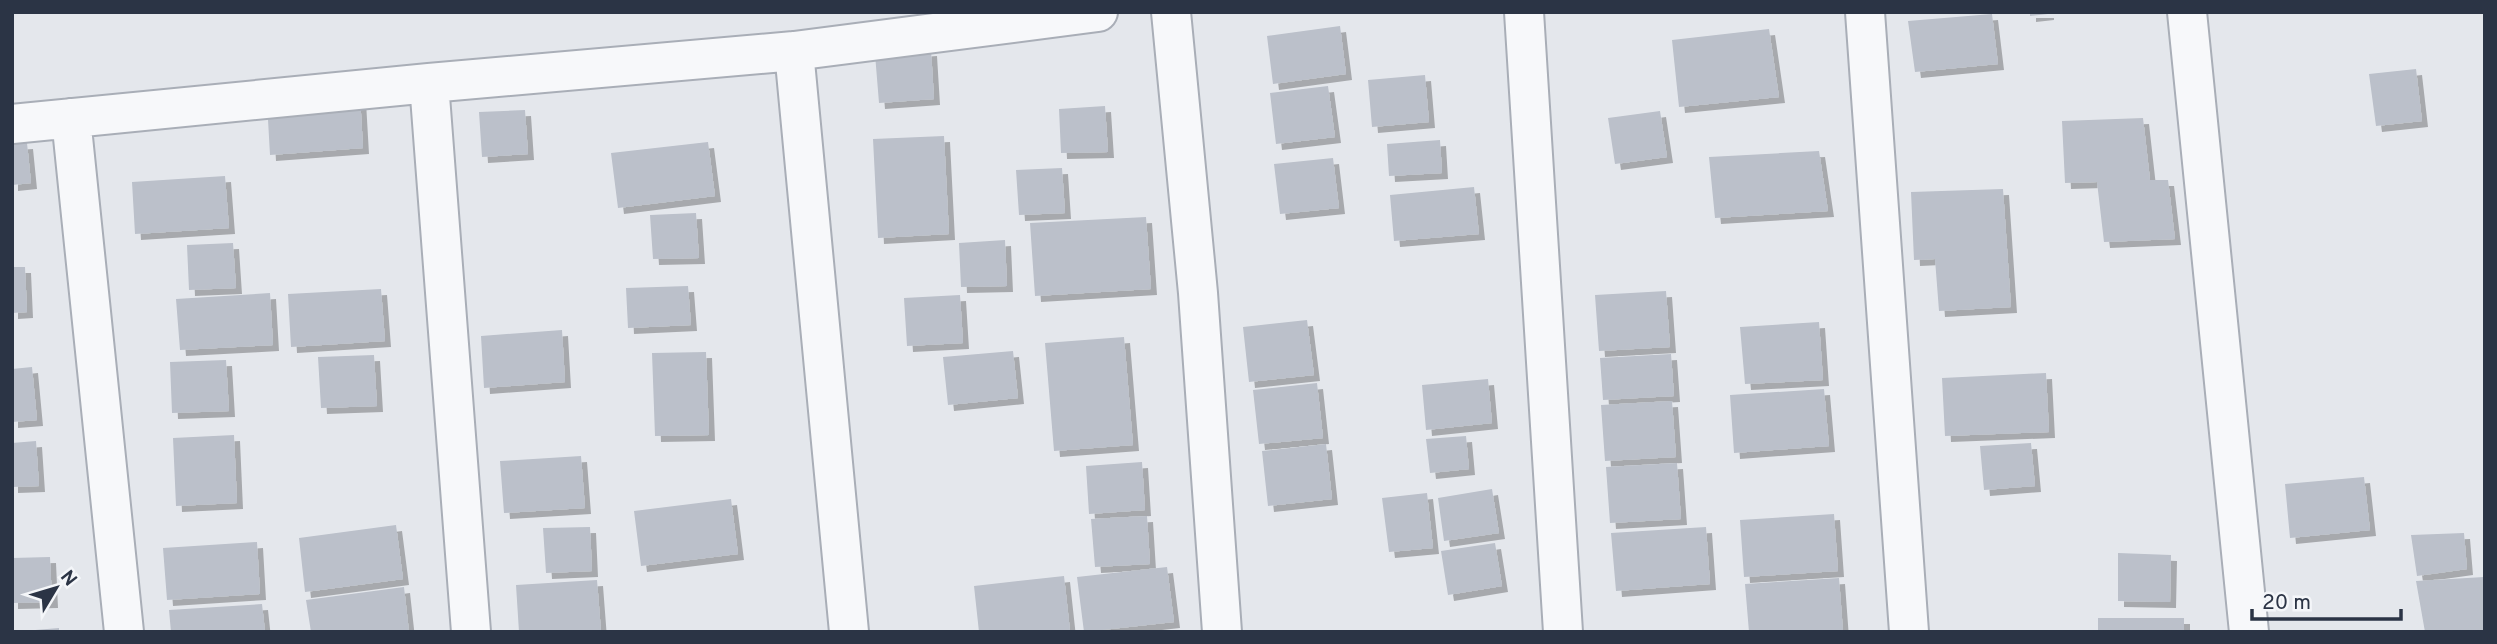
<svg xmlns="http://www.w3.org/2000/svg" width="2497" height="644" font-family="Overpass,sans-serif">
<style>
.building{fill:#bbc0ca;filter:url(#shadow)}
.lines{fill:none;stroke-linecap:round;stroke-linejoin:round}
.minor-casing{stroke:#a9aeb7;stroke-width:42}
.minor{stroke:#f7f8fa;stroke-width:38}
</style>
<defs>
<filter id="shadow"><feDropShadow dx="6" dy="6" stdDeviation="0" flood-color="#0004"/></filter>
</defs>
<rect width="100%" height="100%" fill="#e4e7ec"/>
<path class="building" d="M 2030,12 L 2048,12 L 2048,14 L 2030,16 Z
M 1992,14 L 1998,64 L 1915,72 L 1908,21 Z
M 1340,26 L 1346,74 L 1273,84 L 1267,36 Z
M 1769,29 L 1779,97 L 1679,107 L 1672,40 Z
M 931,50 L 934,99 L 879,103 L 875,54 Z
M 2416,69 L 2422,121 L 2376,126 L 2369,74 Z
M 1425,75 L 1429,122 L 1372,127 L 1368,80 Z
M 1328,86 L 1335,137 L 1276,144 L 1270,93 Z
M 360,96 L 363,148 L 270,155 L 267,102 Z
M 1105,106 L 1108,152 L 1061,153 L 1059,109 Z
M 525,110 L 528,154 L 482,157 L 479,112 Z
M 1660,111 L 1667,157 L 1615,164 L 1608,118 Z
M 2143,118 L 2150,180 L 2168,180 L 2175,239 L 2104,242 L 2097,182 L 2065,183 L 2062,121 Z
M 944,136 L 949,234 L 878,238 L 873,139 Z
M 1440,140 L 1442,173 L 1389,176 L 1387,144 Z
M 708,142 L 715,196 L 618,208 L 611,153 Z
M 27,143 L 31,183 L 12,185 L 12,144 Z
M 1819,151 L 1828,211 L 1715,218 L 1709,157 Z
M 1333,158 L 1339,208 L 1280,214 L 1274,164 Z
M 1062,168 L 1065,213 L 1019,215 L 1016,170 Z
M 225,176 L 229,228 L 135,234 L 132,182 Z
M 1474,187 L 1479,234 L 1394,241 L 1390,195 Z
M 2003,189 L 2011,307 L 1939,311 L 1935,259 L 1914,260 L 1911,192 Z
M 696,213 L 699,258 L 653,259 L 650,215 Z
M 1146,217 L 1151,289 L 1035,296 L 1030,223 Z
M 1005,240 L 1007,286 L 961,287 L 959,243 Z
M 233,243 L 236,288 L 189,290 L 187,245 Z
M 12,267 L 25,267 L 27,312 L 12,313 Z
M 688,286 L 691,325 L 628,328 L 626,288 Z
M 381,289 L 385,341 L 291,347 L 288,294 Z
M 1666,291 L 1670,347 L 1599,351 L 1595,295 Z
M 270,293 L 273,345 L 180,350 L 176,299 Z
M 960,295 L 963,343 L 907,346 L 904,298 Z
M 1307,320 L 1314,375 L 1249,382 L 1243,327 Z
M 1819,322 L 1823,380 L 1745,384 L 1740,327 Z
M 562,330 L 565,382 L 484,388 L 481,336 Z
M 1124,337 L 1133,445 L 1054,451 L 1045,343 Z
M 1013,351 L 1018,398 L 948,405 L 943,357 Z
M 706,352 L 709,435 L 655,436 L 652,353 Z
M 1671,354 L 1674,396 L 1603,400 L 1600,358 Z
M 374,355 L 377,406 L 321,408 L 318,357 Z
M 226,360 L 229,411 L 172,413 L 170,362 Z
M 32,367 L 37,420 L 12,422 L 12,369 Z
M 2046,373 L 2049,432 L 1945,436 L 1942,378 Z
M 1488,379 L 1492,423 L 1426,430 L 1422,385 Z
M 1317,383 L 1323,438 L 1259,444 L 1253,390 Z
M 1824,389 L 1829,446 L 1734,453 L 1730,395 Z
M 1672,401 L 1676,457 L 1605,461 L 1601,405 Z
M 234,435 L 237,503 L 176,506 L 173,438 Z
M 1466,436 L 1469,469 L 1430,473 L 1426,439 Z
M 36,441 L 39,486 L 12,487 L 12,443 Z
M 2031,443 L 2035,486 L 1984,490 L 1980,446 Z
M 1326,444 L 1332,499 L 1268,506 L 1262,451 Z
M 581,456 L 585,508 L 504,513 L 500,461 Z
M 1142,462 L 1145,510 L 1089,514 L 1086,466 Z
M 1677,463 L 1681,519 L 1610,523 L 1606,467 Z
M 2364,477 L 2370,530 L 2290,538 L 2285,484 Z
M 1492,489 L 1499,533 L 1444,541 L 1438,498 Z
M 1427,493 L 1433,548 L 1389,552 L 1382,498 Z
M 731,499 L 738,554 L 641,566 L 634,511 Z
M 1834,514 L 1838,571 L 1744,577 L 1740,520 Z
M 1147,516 L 1150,564 L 1095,567 L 1091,519 Z
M 396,525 L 403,579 L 305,592 L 299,538 Z
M 590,527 L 592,571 L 546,573 L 543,528 Z
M 1706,527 L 1710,584 L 1616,591 L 1611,533 Z
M 2464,533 L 2467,569 L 2417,576 L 2411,535 Z
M 257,542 L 260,594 L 167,600 L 163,548 Z
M 1495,543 L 1502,586 L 1448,595 L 1441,551 Z
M 2118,553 L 2171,555 L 2170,602 L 2118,601 Z
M 50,557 L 52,602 L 12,603 L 12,558 Z
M 1167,567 L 1174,622 L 1084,632 L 1077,577 Z
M 1064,576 L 1070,631 L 979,632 L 974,586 Z
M 2484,577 L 2485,631 L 2425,632 L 2416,581 Z
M 1839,578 L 1843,632 L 1749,632 L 1745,584 Z
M 597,580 L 601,632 L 519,632 L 516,585 Z
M 404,587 L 409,632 L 311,632 L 306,600 Z
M 262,604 L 265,632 L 171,632 L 169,610 Z
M 2098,618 L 2184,618 L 2184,632 L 2098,632 Z
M 59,628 L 59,632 L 35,632 L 35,630 Z"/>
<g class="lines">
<defs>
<path id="minor" d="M 1171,12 L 1198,293 L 1222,632
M 1524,12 L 1563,632
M 1865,12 L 1909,632
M 2187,12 L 2249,632
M 794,51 L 849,632
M 429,83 L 471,632
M 71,118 L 124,632
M 12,124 L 429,83 L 794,51 L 1098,12"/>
</defs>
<use href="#minor" class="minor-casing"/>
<use href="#minor" class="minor"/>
</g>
<rect width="2497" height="644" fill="none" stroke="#2b3445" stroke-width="28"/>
<g transform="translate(56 588) rotate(52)" stroke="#f4f6f9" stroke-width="5" paint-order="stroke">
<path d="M0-5L12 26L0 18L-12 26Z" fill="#2b3445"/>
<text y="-10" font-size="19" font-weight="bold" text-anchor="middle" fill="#2b3445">N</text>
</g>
<path d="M2252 609v10h149v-10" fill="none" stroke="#2b3445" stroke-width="3.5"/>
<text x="2262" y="609" font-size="21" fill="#2b3445" stroke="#f4f6f9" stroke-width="5" paint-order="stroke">20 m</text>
</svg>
